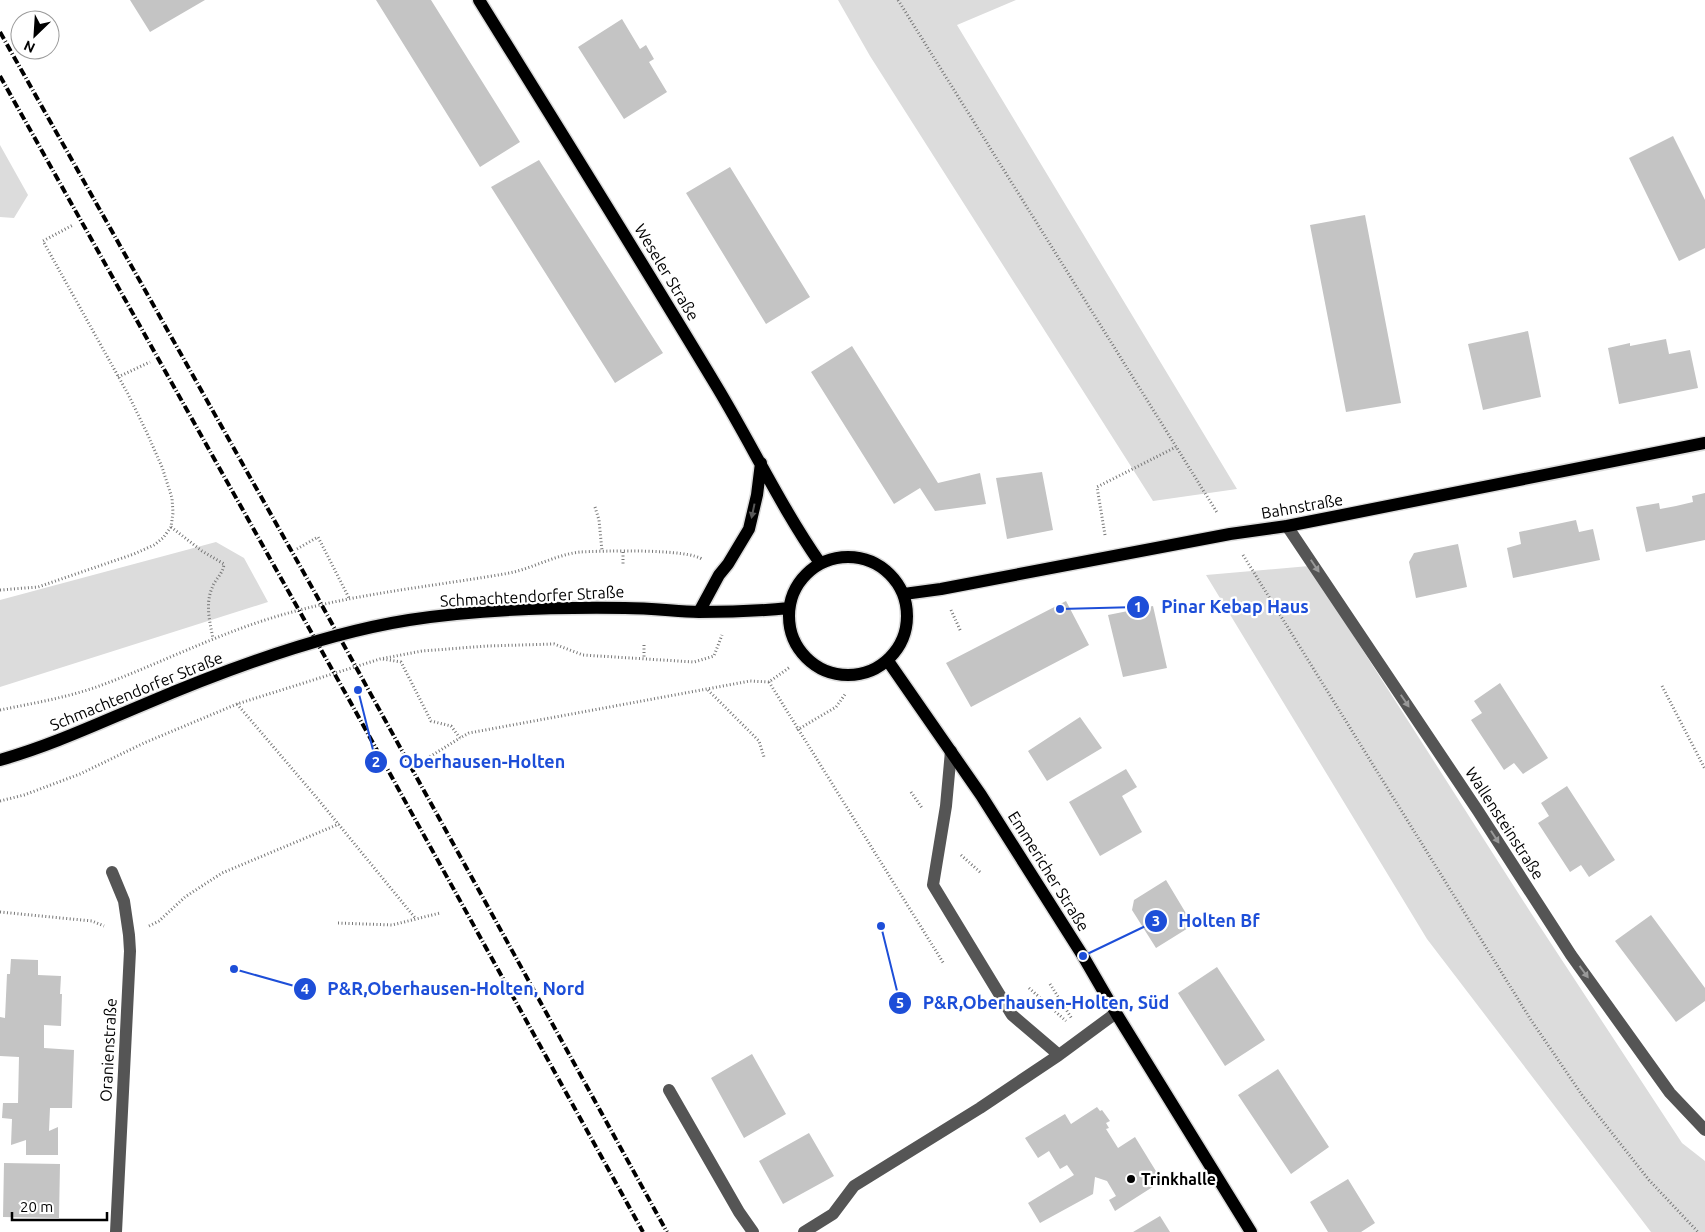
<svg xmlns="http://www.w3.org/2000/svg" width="1705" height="1232" font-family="Ubuntu,sans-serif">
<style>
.green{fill:#dcdcdc}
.building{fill:#c4c4c4}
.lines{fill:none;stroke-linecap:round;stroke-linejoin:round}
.major-casing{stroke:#dbdbdb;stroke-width:15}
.path{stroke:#777;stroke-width:3;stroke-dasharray:1 2.5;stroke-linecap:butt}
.minor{stroke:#555;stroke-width:12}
.major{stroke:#000;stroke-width:12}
.rail{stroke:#000;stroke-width:4;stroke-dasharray:8 2.5 1 2.5;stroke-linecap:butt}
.oneway{fill:#595959}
.oneway2{fill:#999}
.poi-dot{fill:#000;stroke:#fff;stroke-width:2}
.labels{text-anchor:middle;stroke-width:4.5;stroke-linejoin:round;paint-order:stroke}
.street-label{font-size:16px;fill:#000;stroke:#fff}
.poi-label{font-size:16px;font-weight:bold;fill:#000;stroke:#fff;text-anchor:start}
.leader{fill:none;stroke:#1d4ed8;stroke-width:2}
.callout-dot{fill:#1d4ed8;stroke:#fff;stroke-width:2}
.mark-label{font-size:15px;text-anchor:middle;font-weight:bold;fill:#fff}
.callout-label{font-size:18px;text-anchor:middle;font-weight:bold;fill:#1d4ed8;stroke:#fff;stroke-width:4.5;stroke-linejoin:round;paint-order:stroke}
</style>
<rect width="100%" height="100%" fill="#fff"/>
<path class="green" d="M 838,0 L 1016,0 L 957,25 L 1237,489 L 1153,501 L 870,56 Z
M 0,145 L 28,195 L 14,218 L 0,217 Z
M 216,542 L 244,558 L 268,602 L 0,687 L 0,600 Z
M 1309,566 L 1531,913 L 1682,1143 L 1705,1161 L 1705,1232 L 1651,1232 L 1427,939 L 1206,575 Z"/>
<path class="building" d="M 130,0 L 205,0 L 150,32 Z
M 376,0 L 431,0 L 520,142 L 480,167 Z
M 622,19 L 640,49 L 646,45 L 654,59 L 649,62 L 667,92 L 624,119 L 578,47 Z
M 1673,136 L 1705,200 L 1705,248 L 1679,261 L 1629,158 Z
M 539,160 L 663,353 L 615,383 L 491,187 Z
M 730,167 L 810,297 L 766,324 L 686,193 Z
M 1365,215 L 1401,403 L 1346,412 L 1310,225 Z
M 1528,331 L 1541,397 L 1483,410 L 1468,344 Z
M 1666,339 L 1669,354 L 1690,350 L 1698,388 L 1619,404 L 1608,348 L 1630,343 L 1630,346 Z
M 852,346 L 938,483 L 980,473 L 986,504 L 935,511 L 920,488 L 894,504 L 811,372 Z
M 1042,472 L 1053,530 L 1007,539 L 996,478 Z
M 1705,493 L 1705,540 L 1646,552 L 1636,507 L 1659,503 L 1660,509 L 1676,506 L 1693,502 L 1692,496 Z
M 1576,520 L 1579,532 L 1593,529 L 1600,560 L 1513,578 L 1507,548 L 1521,544 L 1519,532 Z
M 1458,544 L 1467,587 L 1416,598 L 1409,562 L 1414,553 Z
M 1066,601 L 1089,645 L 971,707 L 946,663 Z
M 1153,606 L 1167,668 L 1123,677 L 1108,615 Z
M 1500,683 L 1548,758 L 1523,774 L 1514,763 L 1504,770 L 1471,720 L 1482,713 L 1474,701 Z
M 1080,717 L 1102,748 L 1047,781 L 1028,751 Z
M 1126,769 L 1137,787 L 1122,796 L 1142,832 L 1100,856 L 1069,802 Z
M 1567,786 L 1615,860 L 1589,877 L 1581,865 L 1570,872 L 1538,823 L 1549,816 L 1541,803 Z
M 1166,880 L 1193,925 L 1156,948 L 1132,910 L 1134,900 Z
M 1651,915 L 1705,988 L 1705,1001 L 1676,1022 L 1615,941 Z
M 11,959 L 38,960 L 38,975 L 61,976 L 60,994 L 62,994 L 61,1026 L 44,1025 L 44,1048 L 74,1050 L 72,1108 L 50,1108 L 49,1131 L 58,1127 L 58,1155 L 26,1155 L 26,1140 L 11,1145 L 12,1119 L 2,1118 L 3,1103 L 18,1103 L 19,1057 L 0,1056 L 0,1017 L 5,1018 L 7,974 L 10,974 Z
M 1217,967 L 1265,1040 L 1225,1066 L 1178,993 Z
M 752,1054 L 786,1114 L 744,1138 L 711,1078 Z
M 1278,1069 L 1329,1147 L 1291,1174 L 1238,1095 Z
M 1097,1107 L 1100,1111 L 1102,1110 L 1110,1121 L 1106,1123 L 1109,1128 L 1106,1129 L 1118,1148 L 1135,1137 L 1162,1181 L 1115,1211 L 1109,1200 L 1116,1196 L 1107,1181 L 1095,1177 L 1093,1194 L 1040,1223 L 1028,1203 L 1074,1175 L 1067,1165 L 1060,1169 L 1049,1151 L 1038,1158 L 1025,1138 L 1065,1114 L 1071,1124 Z
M 809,1133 L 834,1176 L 783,1204 L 759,1161 Z
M 4,1163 L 60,1164 L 59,1218 L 3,1217 Z
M 1348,1179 L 1375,1223 L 1361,1232 L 1328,1232 L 1310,1202 Z
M 1160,1216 L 1170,1232 L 1133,1232 Z"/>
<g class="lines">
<defs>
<path id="major" d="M 479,0 C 559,129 639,257 717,387 C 752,445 781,507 820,563
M789 616a59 59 0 1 1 118 0a59 59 0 1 1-118 0Z
M 904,594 L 941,589 L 1230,534 L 1287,526 L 1343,515 L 1705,443
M 699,612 L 719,575 L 728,564 L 749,529 L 757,495 L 761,463
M 888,661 L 981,795 L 1083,956 L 1116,1013 L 1251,1232
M 0,760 C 50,746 97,724 145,704 C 227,669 321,634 409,620 C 480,609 554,607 625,608 C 650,608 674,611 699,612 C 729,612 759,611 789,608"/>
</defs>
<use href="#major" class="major-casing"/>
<path class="path" d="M 898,0 L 1218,514
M 118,377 L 150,362
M 595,507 L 599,520 L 602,551
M 171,527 L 202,551 L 224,564 C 223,574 215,579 212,588 C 205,605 210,622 213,639
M 1105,535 L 1097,487 L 1176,447
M 297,549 L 318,537 L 349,598
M 623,552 L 623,565
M 1243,555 L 1531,1020 L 1582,1095 L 1649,1180 L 1698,1232
M 0,590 L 38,587 L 134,554 L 154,545 L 163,538 L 171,527 L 173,513 L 172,498 L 162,467 L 147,433 L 128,394 L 43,241 L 73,225
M 951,610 L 961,632
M 644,645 L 644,659
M 383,659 L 401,662 L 431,721 L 451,726 L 460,738 L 469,733 L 750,681 L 769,682 L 790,667
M 769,682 L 944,964
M 1662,686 L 1705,769
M 708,690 L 759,741 L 764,757
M 237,704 L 317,798 L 416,919
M 0,710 C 34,703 70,697 102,685 C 161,663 217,634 278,616 C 352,594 428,587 504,574 C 530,570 554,555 580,552 C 600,551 690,548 703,560
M 797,730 L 836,707 L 846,693
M 418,764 L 460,738
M 911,792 L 922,808
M 0,801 L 24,795 L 80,774 L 144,743 L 237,704 L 380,659 L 422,651 L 487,646 L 554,644 L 583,655 L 694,662 L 714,656 L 722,635
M 961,855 L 981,873
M 0,912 L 92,921 L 104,926
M 338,923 L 392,925 L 440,913
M 149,926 L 159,921 L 185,897 L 222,873 L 339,824
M 1050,984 L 1072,1019
M 1029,988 L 1066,1021"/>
<path class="minor" d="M 1287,526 L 1478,811 L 1571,955 L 1670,1093 L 1705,1130
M 951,751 L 946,806 L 933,885 L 1012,1015 L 1059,1055 L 1116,1013
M 112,872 L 124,901 L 129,935 L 130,951 L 116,1232
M 669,1090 L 739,1212 L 753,1232
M 804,1232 L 833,1214 L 854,1186 L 980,1108 L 1059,1055"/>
<use href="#major" class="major"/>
<path class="rail" d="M 0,32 L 314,591 L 667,1232
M 0,76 L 352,705 L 643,1232"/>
</g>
<defs><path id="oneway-solid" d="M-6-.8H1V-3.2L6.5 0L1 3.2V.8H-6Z" transform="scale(1.25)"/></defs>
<use class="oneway" href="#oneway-solid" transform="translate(753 511) rotate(102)"/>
<g class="oneway2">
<use href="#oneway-solid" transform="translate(1315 566) rotate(56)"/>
<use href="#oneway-solid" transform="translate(1405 701) rotate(56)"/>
<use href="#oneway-solid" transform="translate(1495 837) rotate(57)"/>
<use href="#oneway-solid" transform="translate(1584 972) rotate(54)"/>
</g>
<circle class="poi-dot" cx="1131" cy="1179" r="5"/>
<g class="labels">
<g class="street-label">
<text transform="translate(667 272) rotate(59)" y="6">Weseler Straße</text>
<text transform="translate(1302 506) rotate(-10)" y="6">Bahnstraße</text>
<text transform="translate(532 596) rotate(-3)" y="6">Schmachtendorfer Straße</text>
<text transform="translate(136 691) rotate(-22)" y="6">Schmachtendorfer Straße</text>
<text transform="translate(1505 823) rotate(57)" y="6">Wallensteinstraße</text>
<text transform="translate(1049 871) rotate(58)" y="6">Emmericher Straße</text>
<text transform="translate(108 1050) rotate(-87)" y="6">Oranienstraße</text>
</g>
<g class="poi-label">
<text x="1141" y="1185">Trinkhalle</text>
</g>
</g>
<path class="leader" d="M1060 609L1138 607M358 690L376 762M1083 956L1156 921M234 969L305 989M881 926L900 1003"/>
<g class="callout-dot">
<circle cx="1060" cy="609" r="5"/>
<circle cx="358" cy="690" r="5"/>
<circle cx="1083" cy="956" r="5"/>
<circle cx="234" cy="969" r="5"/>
<circle cx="881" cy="926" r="5"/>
<circle cx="1138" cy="607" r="12"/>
<circle cx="376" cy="762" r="12"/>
<circle cx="1156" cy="921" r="12"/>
<circle cx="305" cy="989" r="12"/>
<circle cx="900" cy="1003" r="12"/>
</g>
<g class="mark-label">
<text x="1138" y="612">1</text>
<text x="376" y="767">2</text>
<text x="1156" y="926">3</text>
<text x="305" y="994">4</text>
<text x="900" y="1008">5</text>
</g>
<g class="callout-label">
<text x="1235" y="613">Pinar Kebap Haus</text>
<text x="482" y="768">Oberhausen-Holten</text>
<text x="1219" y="927">Holten Bf</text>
<text x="456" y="995">P&amp;R,Oberhausen-Holten, Nord</text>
<text x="1046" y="1009">P&amp;R,Oberhausen-Holten, Süd</text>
</g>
<g transform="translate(35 35) rotate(205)"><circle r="24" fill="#ffffff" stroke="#999999"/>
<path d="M0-4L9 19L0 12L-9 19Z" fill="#000000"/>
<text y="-8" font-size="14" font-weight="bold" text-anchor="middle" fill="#000000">N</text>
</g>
<path d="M12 1212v8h95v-8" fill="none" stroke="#000000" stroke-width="2.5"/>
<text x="20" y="1212" font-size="15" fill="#000000" stroke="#ffffff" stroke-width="4" paint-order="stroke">20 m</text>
</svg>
